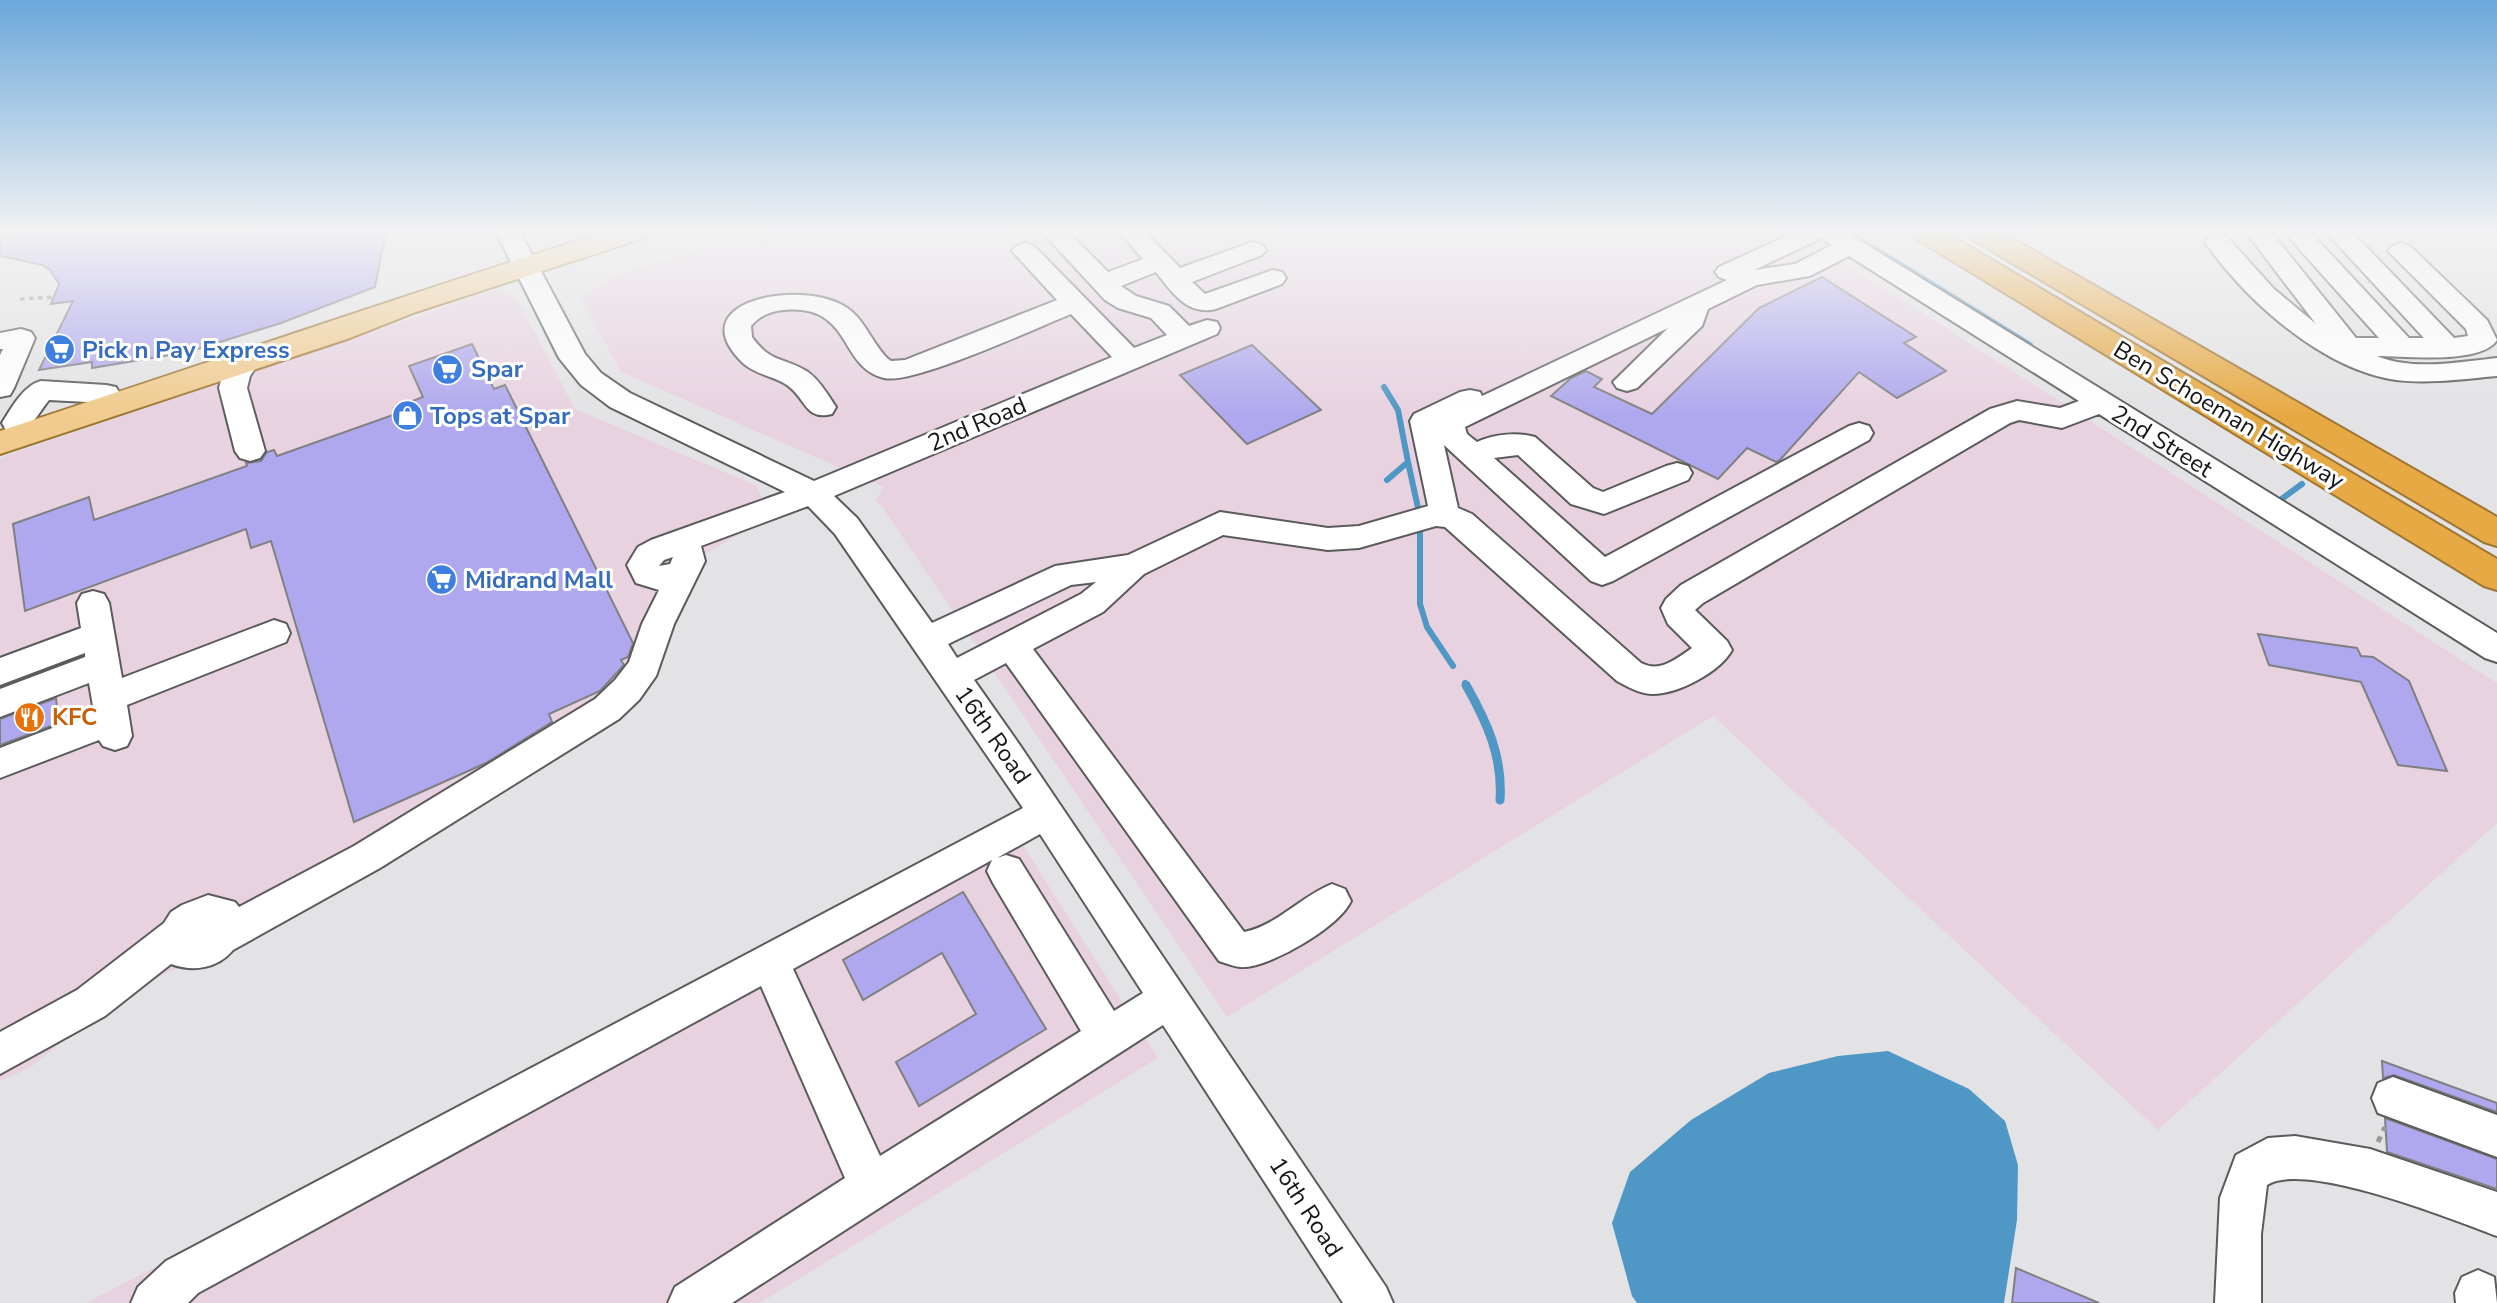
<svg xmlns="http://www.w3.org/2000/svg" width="2497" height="1303" font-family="'Nunito Sans',sans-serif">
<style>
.commercial{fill:#e8d2e0}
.water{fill:#4f97c4}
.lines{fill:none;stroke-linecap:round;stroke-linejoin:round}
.stream-far1{stroke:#4f97c4;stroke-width:6}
.stream{stroke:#4f97c4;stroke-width:9}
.building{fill:#afa8ee;stroke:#808082;stroke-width:2}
.minor-casing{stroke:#5b5b5d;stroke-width:4}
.major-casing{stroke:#9e7633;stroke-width:4}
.highway-casing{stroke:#9e7633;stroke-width:4}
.path-far1{stroke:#99999a;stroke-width:3.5;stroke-dasharray:4.5 4.5;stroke-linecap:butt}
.path{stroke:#99999a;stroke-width:5;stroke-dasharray:6 6;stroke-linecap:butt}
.minor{fill:#fff;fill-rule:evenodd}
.major{fill:#f1cb8e;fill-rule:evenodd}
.highway{fill:#e7a943;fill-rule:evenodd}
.labels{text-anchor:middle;stroke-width:6;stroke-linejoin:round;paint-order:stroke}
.shop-label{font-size:24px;font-weight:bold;fill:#366cbe;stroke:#fff;text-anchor:start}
.street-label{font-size:24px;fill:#161616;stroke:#fff}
.food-label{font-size:24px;font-weight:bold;fill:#c56008;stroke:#fff;text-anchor:start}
</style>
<rect width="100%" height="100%" fill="#e3e3e5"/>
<path class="commercial" d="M 749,232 L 1797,232 L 2497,683 L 2497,823 L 2158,1130 L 1713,716 L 1227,1017 L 881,505 L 875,501 L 884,487 L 621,372 L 580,297 L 614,277 Z
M 494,290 L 514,293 L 575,409 L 755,485 L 775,518 L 744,531 L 704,555 L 670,639 L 651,676 L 191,962 L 145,983 L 71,1035 L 31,1067 L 0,1081 L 0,460 L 5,456 Z
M 1007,820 L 1158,1058 L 760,1303 L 86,1303 Z"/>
<path class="water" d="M 1888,1051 L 1969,1089 L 2005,1121 L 2018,1165 L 2017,1220 L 2004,1303 L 1637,1303 L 1632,1296 L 1612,1223 L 1630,1172 L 1691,1120 L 1769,1073 L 1838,1056 Z"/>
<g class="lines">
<path class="stream-far1" d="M 1848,232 L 2030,345
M 1384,387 L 1398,410 L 1408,462 L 1387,480
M 1408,462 L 1418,508
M 2279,501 L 2302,484
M 1420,533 L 1420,604 L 1427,627 L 1453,666
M 1465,683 L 1467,687"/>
<path class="stream" d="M 1466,685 C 1487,722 1503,757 1500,800"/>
</g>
<path class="building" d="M 0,232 L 386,232 L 375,287 L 281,323 L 188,352 L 92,368 L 92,362 L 39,370 L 73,301 L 51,304 L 59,284 L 50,270 L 42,265 L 0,256 Z
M 1822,277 L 1916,337 L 1904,343 L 1946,371 L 1897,398 L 1859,372 L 1780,460 L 1776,462 L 1747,448 L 1718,479 L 1551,396 L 1571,378 L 1586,371 L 1602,379 L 1594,387 L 1652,414 L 1759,308 Z
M 472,344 L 494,389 L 505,385 L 633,643 L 628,657 L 621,660 L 624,665 L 600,691 L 549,714 L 552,722 L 486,763 L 354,822 L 271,541 L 251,548 L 246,529 L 25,611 L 13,524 L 89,497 L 94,520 L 247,466 L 246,463 L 261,461 L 267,452 L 274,450 L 277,456 L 396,414 L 394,408 L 423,397 L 409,366 Z
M 1252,345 L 1321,410 L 1247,444 L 1180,375 Z
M 2258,634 L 2357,648 L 2361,656 L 2373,657 L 2409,681 L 2447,771 L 2398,765 L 2361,682 L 2269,665 Z
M 56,698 L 59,723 L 0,745 L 0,719 Z
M 963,892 L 1046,1029 L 919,1106 L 896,1062 L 976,1014 L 942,953 L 863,1000 L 843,960 Z
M 2382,1061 L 2497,1103 L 2497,1112 L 2394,1075 L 2383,1078 Z
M 2385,1118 L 2497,1159 L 2497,1189 L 2387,1152 Z
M 2016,1268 L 2099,1303 L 2012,1303 Z"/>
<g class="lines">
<defs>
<path id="minor" d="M 496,232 L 520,232 L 585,354 L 601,373 L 630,393 L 814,481 L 1112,357 L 1071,314 C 1036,328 913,385 884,378 C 838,367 853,304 784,310 C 771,311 759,316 751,326 L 752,337 C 771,364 785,357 808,372 C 820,381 828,395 836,407 L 832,414 C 805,421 806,398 787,385 C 774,376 757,375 744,364 C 676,300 804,278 847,308 C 865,320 872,343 887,358 L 891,361 L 905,360 L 1057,300 L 1012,251 L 1016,246 L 1025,243 L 1034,246 L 1134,348 L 1167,335 L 1151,318 L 1118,308 L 1105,300 L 1042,232 L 1068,232 L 1108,272 L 1143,259 L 1119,232 L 1145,232 L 1180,268 L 1244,245 L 1253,242 L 1262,245 L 1266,250 L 1262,255 L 1192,282 L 1205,294 L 1273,270 L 1282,272 L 1286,278 L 1282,284 L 1216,309 C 1187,316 1172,292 1156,272 L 1121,286 L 1136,296 L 1169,306 L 1189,326 L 1207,320 L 1217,322 L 1220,328 L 1217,334 L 834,496 L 857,518 L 932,623 L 1055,566 L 1128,555 L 1220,512 L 1328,528 L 1359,526 L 1428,506 L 1410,421 L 1414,414 L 1460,392 L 1470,390 L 1480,392 L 1482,396 L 1727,280 L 1719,277 L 1715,272 L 1719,267 L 1795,232 L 1846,232 L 2497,633 L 2497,662 L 2485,658 L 2099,414 L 2062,428 L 2019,420 L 2010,423 L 1703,603 L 1695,610 L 1727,641 L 1732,650 C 1720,672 1678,694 1653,694 C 1640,694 1628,687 1617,681 L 1445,527 L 1436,526 L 1359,548 L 1328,550 L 1223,535 L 1144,574 L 1103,612 L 1033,649 L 1244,932 C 1278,925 1301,896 1332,884 L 1345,889 L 1351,901 C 1339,927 1275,964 1246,967 C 1237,968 1228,964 1219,961 L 1006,663 L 974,680 L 1019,744 L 1386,1287 L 1393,1303 L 1343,1303 L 1163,1025 L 732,1303 L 668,1303 L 675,1287 L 845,1178 L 761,986 L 198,1293 L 188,1303 L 131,1303 L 138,1287 L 166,1261 L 1023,808 L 835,534 L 808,506 L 701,546 L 705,561 L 674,624 L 656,676 L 639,700 L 619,719 L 380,868 L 233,950 C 217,969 193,972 171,964 L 105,1016 L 0,1074 L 0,1032 L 77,990 L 164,923 L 171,912 L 182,905 L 208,895 L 235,902 L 239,907 L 354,846 L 595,699 L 615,680 L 629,662 L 642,624 L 659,590 L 636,583 L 627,565 L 638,547 L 651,540 L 785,492 L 610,407 L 581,385 L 559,358 ZM 1822,238 L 1832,245 L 1795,264 L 1754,270 ZM 1849,256 L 2079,401 L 2060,408 L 2017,401 L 1990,409 L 1681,585 L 1666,599 L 1661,608 L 1668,624 L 1692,648 C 1676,659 1660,673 1641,663 L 1472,514 L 1458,508 L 1444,445 L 1591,581 L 1602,585 L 1613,581 L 1869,440 L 1873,433 L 1869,426 L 1859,423 L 1849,426 L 1605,557 L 1494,458 L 1518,455 L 1571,504 L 1604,514 L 1688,480 L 1692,473 L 1688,466 L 1677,463 L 1666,466 L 1603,492 L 1593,488 L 1535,437 C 1518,432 1494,434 1477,442 L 1467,434 L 1465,427 L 1668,328 L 1613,382 L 1617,388 L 1627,391 L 1637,388 L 1702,326 L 1708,309 L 1757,285 L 1810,276 ZM 673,557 L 670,564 L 659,566 L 664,560 ZM 1096,582 L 1081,594 L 957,658 L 948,644 L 1071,585 ZM 1040,834 L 1143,993 L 1114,1011 L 1019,859 L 1006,855 L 997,858 ZM 992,860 L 987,871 L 993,883 L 1081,1031 L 880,1156 L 793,969 Z
M 2246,232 L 2271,232 L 2356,338 L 2379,338 L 2284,232 L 2310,232 L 2409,338 L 2424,338 L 2326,232 L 2352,232 L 2454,338 L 2468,336 L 2466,329 L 2388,251 L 2392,246 L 2401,243 L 2410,246 L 2487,320 L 2497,340 C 2481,365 2404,356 2377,356 C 2413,371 2459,362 2497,358 L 2497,376 C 2464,379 2429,384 2396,380 C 2323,370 2245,300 2205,242 L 2209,237 L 2218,234 L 2227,237 L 2274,289 L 2316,324 Z
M 21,329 L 31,332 L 35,338 L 14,388 L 10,395 L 0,397 L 0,355 L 3,349 L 0,349 L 0,333 Z
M 246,352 L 256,355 L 260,361 L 250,376 L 247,388 L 265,451 L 260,458 L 250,461 L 240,458 L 235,451 L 219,388 L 222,376 L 236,355 Z
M 41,381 L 106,385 L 116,387 L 120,394 L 116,401 L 106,403 L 49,400 C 36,416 29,436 6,430 L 2,423 C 11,408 24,385 41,381 Z
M 93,591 L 104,594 L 109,603 L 122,678 L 274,620 L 286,624 L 290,633 L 286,642 L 127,705 L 132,736 L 127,746 L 115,750 L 103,746 L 99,740 L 0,778 L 0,748 L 94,712 L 89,683 L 0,717 L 0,689 L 85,657 L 85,653 L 0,685 L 0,658 L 81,628 L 77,603 L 82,594 Z
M 2393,1077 L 2497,1115 L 2497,1157 L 2378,1113 L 2372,1098 L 2378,1083 Z
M 2295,1136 L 2370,1149 L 2497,1192 L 2497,1236 C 2454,1220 2305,1160 2267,1185 L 2261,1234 L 2261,1303 L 2215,1303 L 2220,1198 L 2236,1155 L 2268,1138 Z
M 2478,1270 L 2494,1277 L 2497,1303 L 2456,1303 L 2455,1293 L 2462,1277 Z"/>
<path id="major" d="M 605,232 L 648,232 L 644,238 L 416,312 L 350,338 L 0,454 L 0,431 C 202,365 402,296 605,232 Z"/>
<path id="highway" d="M 1911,232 L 1945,232 L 2497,559 L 2497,590 L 2484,586 L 1915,238 Z
M 1966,232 L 2001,232 L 2497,517 L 2497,546 L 2484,542 L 1970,238 Z"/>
</defs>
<use href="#minor" class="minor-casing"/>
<use href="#major" class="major-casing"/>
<use href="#highway" class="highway-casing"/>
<path class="path-far1" d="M 20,299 L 54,297"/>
<path class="path" d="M 2378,1142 L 2385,1127"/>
<use href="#minor" class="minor"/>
<use href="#major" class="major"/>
<use href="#highway" class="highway"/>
</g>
<linearGradient id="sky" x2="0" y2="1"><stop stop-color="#6ba8da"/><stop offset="0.56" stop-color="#f2f2f3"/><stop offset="1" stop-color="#f2f2f3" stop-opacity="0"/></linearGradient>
<rect width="2497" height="414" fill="url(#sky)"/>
<defs>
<symbol id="supermarket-disc" viewBox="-11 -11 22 22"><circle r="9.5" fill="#3f7fe0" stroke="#fff"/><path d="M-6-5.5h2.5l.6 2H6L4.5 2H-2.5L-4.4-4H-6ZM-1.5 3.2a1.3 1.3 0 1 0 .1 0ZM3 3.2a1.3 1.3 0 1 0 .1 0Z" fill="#fff"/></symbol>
<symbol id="shop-disc" viewBox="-11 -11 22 22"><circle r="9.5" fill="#3f7fe0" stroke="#fff"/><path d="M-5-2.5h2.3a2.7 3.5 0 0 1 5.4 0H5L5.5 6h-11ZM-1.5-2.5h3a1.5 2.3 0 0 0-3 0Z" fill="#fff"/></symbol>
<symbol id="restaurant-disc" viewBox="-11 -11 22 22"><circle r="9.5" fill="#e8710a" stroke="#fff"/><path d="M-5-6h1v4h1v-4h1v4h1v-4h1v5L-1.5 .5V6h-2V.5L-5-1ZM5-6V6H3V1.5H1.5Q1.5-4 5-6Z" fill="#fff"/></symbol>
</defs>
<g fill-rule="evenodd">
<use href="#supermarket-disc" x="42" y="332" width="35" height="35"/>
<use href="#supermarket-disc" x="430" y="352" width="35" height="35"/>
<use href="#shop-disc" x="390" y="398" width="35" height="35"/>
<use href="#supermarket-disc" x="424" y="562" width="35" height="35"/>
<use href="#restaurant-disc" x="12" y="700" width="35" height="35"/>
</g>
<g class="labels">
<g class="shop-label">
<text x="82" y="358">Pick n Pay Express</text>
<text x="471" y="377">Spar</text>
<text x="430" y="424">Tops at Spar</text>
<text x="465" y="588">Midrand Mall</text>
</g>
<g class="street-label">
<text transform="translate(2229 415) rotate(31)" y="8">Ben Schoeman Highway</text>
<text transform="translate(977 424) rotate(-23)" y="8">2nd Road</text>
<text transform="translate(2162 441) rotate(32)" y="8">2nd Street</text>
<text transform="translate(993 735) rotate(55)" y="8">16th Road</text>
<text transform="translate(1306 1207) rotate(57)" y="8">16th Road</text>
</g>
<g class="food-label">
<text x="52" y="725">KFC</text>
</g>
</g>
</svg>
